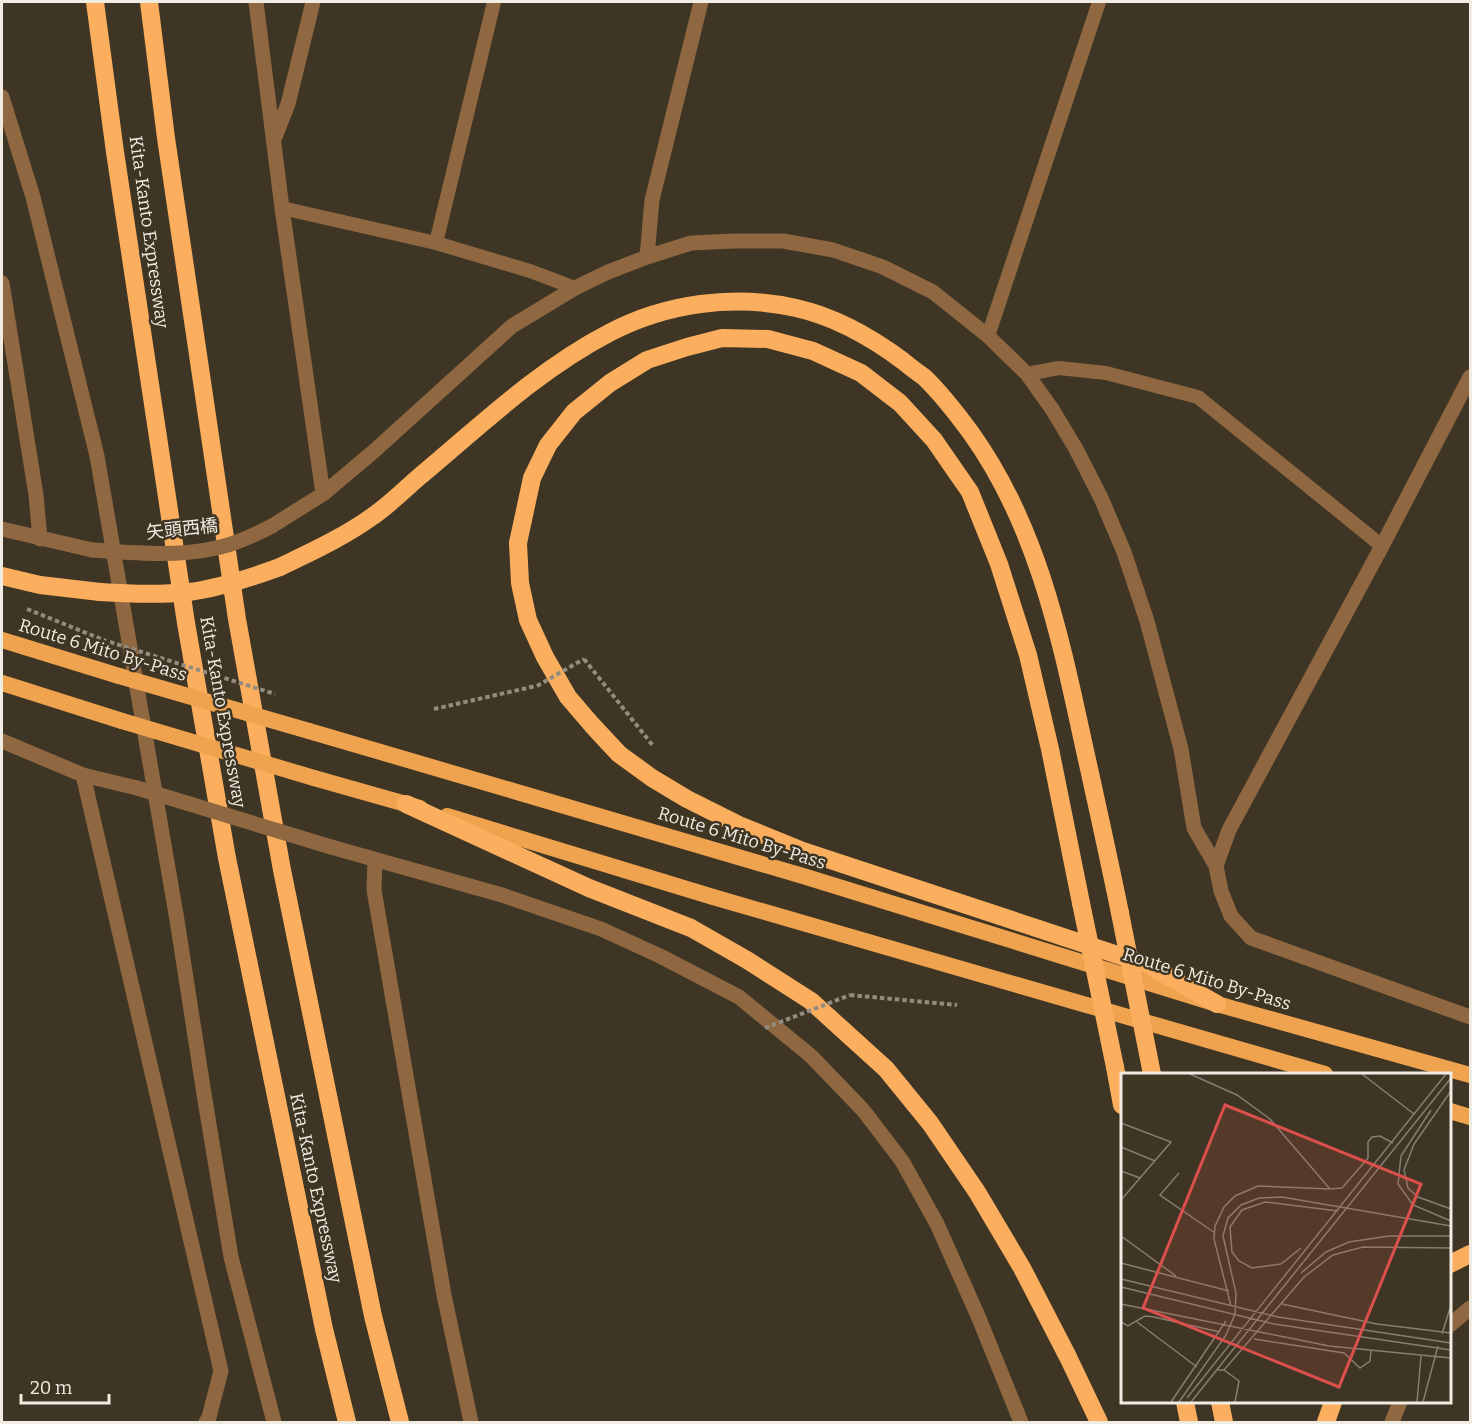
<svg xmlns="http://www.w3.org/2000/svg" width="1472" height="1424" font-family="Bitter,'Noto Sans JP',serif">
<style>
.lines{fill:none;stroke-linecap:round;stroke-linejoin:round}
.path{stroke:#938c7e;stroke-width:4;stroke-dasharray:4.5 3;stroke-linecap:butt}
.service{stroke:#8f6841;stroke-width:14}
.minor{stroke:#8f6841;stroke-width:15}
.trunk{stroke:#f0a34e;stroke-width:16}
.motorway{stroke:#fbaf5e;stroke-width:18}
.path-bridge{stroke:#938c7e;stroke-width:4;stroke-dasharray:4.5 3;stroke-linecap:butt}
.minor-bridge{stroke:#8f6841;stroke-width:15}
.trunk-bridge{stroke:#f0a34e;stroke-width:16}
.motorway-bridge{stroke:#fbaf5e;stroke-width:18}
.labels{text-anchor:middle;stroke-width:5;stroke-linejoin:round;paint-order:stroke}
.street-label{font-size:18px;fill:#f1ece1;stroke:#3e3524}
.inset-road{fill:none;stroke:#867e70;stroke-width:1.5}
.view{fill:#db4f4d;fill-opacity:0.15;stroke:#db4f4d;stroke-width:3}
.inset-edge{fill:none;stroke:#f1ece1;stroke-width:3}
</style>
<rect width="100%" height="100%" fill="#3e3524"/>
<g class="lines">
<path class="path" d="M 27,609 L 106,641
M 584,659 L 654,747
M 434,709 L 536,686
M 850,995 L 957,1005"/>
<path class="service" d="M 282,208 L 436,243 L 530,271 L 575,288
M 436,243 L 494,2
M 988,336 L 1099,2
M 1027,374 L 1059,368 L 1106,373 L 1198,397 L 1382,546"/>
<path class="minor" d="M 256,2 L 282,208 L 323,494
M 2,97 L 33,197 L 97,456 L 177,920 L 204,1094 L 231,1257 L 274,1422
M 275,137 L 288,104 L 313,2
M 647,257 L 652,200 L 701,2
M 2,283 L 36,495 L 40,539
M 1470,377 L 1382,546 L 1229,830 L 1216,866 L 1221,891 L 1231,916 L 1251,938 L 1470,1017
M 272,526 L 323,494 L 373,452 L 512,326 L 575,288 L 608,272 L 647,257 L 691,243 L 734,241 L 783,241 L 833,250 L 883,267 L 933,292 L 988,336 L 1027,374 L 1052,409 L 1076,449 L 1101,498 L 1124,552 L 1147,621 L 1181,749 L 1194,828 L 1216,866
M 2,529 L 92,550
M 2,741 L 83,775 L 137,788
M 83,775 L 221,1371 L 209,1417 L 206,1422
M 331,847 L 502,895 L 601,929 L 660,956 L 739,997 L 811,1056 L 863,1110 L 902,1161 L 937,1224 L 978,1316 L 1021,1422
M 375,860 L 374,890 L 444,1295 L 471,1422
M 1450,1325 L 1470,1308
M 1392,1422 L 1400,1402"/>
<path class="trunk" d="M 2,640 L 119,676
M 2,683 L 122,721
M 309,731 L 803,876 L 1217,1004 L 1470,1075
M 314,778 L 420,808
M 447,816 L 713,897 L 1325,1074
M 1450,1111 L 1470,1117"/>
<path class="motorway" d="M 95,2 L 115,152 L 186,623 L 227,858 L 324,1329 L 347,1422
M 149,2 L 166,138 L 237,619 L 282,870 L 373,1316 L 400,1422
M 280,567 C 311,552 344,537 373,516 C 389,505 404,490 419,477 C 480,426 538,370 609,333 C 666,303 734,294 796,308 C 836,317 871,337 903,361 C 910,367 917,372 924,377 C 942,394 957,414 971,433 C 1036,524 1059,631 1082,737 C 1095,796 1108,854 1120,913
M 2,576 L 40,585 L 100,592
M 406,804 L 589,888 L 691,928 L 747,960 L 811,1001 L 843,1030 L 886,1069 L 930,1123 L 977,1192 L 1022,1268 L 1068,1357 L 1099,1422
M 1081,903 L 1050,749 L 1028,655 L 999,564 L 970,492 L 934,440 L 900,403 L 861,373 L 813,351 L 768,339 L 722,338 L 687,347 L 647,360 L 610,383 L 574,412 L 548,445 L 532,478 L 518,543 L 520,583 L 528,620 L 545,657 L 568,697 L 592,725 L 619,754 L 652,778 L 687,799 L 739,825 L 803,851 L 1148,965 L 1217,1004
M 1115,1067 L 1122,1105
M 1450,1264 L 1470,1254
M 1185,1402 L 1189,1422
M 1220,1402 L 1224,1422
M 1326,1422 L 1333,1402"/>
<path class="path-bridge" d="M 110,642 L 275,694
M 537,686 L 584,659
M 765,1028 L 850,995"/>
<path class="minor-bridge" d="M 92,550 C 130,553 179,557 216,548 C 236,544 254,535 272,526
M 137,788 L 331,847"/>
<path class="trunk-bridge" d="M 119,676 L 309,731
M 122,721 L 314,778"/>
<path class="motorway-bridge" d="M 100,592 C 130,594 160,595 189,592 C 220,588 250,578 280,567
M 1081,903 L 1115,1067
M 1120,913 L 1152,1074"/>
</g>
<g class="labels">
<g class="street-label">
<text transform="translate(149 232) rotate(82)" y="6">Kita-Kanto Expressway</text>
<text transform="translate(182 529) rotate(-6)" y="6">矢頭西橋</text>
<text transform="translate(103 650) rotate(17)" y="6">Route 6 Mito By-Pass</text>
<text transform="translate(223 712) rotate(80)" y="6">Kita-Kanto Expressway</text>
<text transform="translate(742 838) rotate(17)" y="6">Route 6 Mito By-Pass</text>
<text transform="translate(1207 979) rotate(17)" y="6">Route 6 Mito By-Pass</text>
<text transform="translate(316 1188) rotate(78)" y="6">Kita-Kanto Expressway</text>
</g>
</g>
<g transform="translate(1121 1073)">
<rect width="330" height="330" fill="#3e3524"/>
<path class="inset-road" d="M 69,1 L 116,22 L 149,46 L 209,116 L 221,115 L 247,85 L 247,69 L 251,64 L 259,63 L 272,70M 241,1 L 293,41M 330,18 L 293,71 L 283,97 L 287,115 L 297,124 L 330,136M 310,37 L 280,83 L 277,111 L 292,132 L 330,148M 0,50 L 50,69 L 0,127M 0,74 L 34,88M 0,98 L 19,105M 58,100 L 39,122 L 94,160M 0,163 L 55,203M 180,175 L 160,191 L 131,195 L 118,188 L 111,179 L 109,154 L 121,137 L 144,129 L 217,138M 0,190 L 108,218M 180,200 L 205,179 L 228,169 L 268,163 L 330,163M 0,206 L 157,244 L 330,270M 0,214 L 153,251 L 330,277M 0,231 L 208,273 L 330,285M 161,231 L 256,251 L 330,260M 110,233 L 93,166 L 94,153 L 103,134 L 114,123 L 137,113 L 209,116M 0,249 L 7,253 L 24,243 L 33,244 L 99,259M 16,249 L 76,294M 321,261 L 330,232M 133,266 L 223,280 L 239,295 L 249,288 L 250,278M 96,297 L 103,297 L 183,204 L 212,182 L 242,174 L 330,175M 103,297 L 118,308 L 114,329M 66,325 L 325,1M 50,329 L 105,248M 58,329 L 105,262 L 114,241 L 115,220 L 102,163 L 107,145 L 120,132 L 138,125 L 161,124 L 330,153M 70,329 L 330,5M 296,329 L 300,283M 302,329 L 317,273"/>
<path class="view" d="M 104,32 L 300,111 L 218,314 L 22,235 Z"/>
<rect width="330" height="330" class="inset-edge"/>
</g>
<rect width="1472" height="1424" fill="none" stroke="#f1ece1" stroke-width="6"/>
<path d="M21 1394v9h88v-9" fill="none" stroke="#f1ece1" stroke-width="3"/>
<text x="30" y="1394" font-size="18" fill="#f1ece1" stroke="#3e3524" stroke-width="4.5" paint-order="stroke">20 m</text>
</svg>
